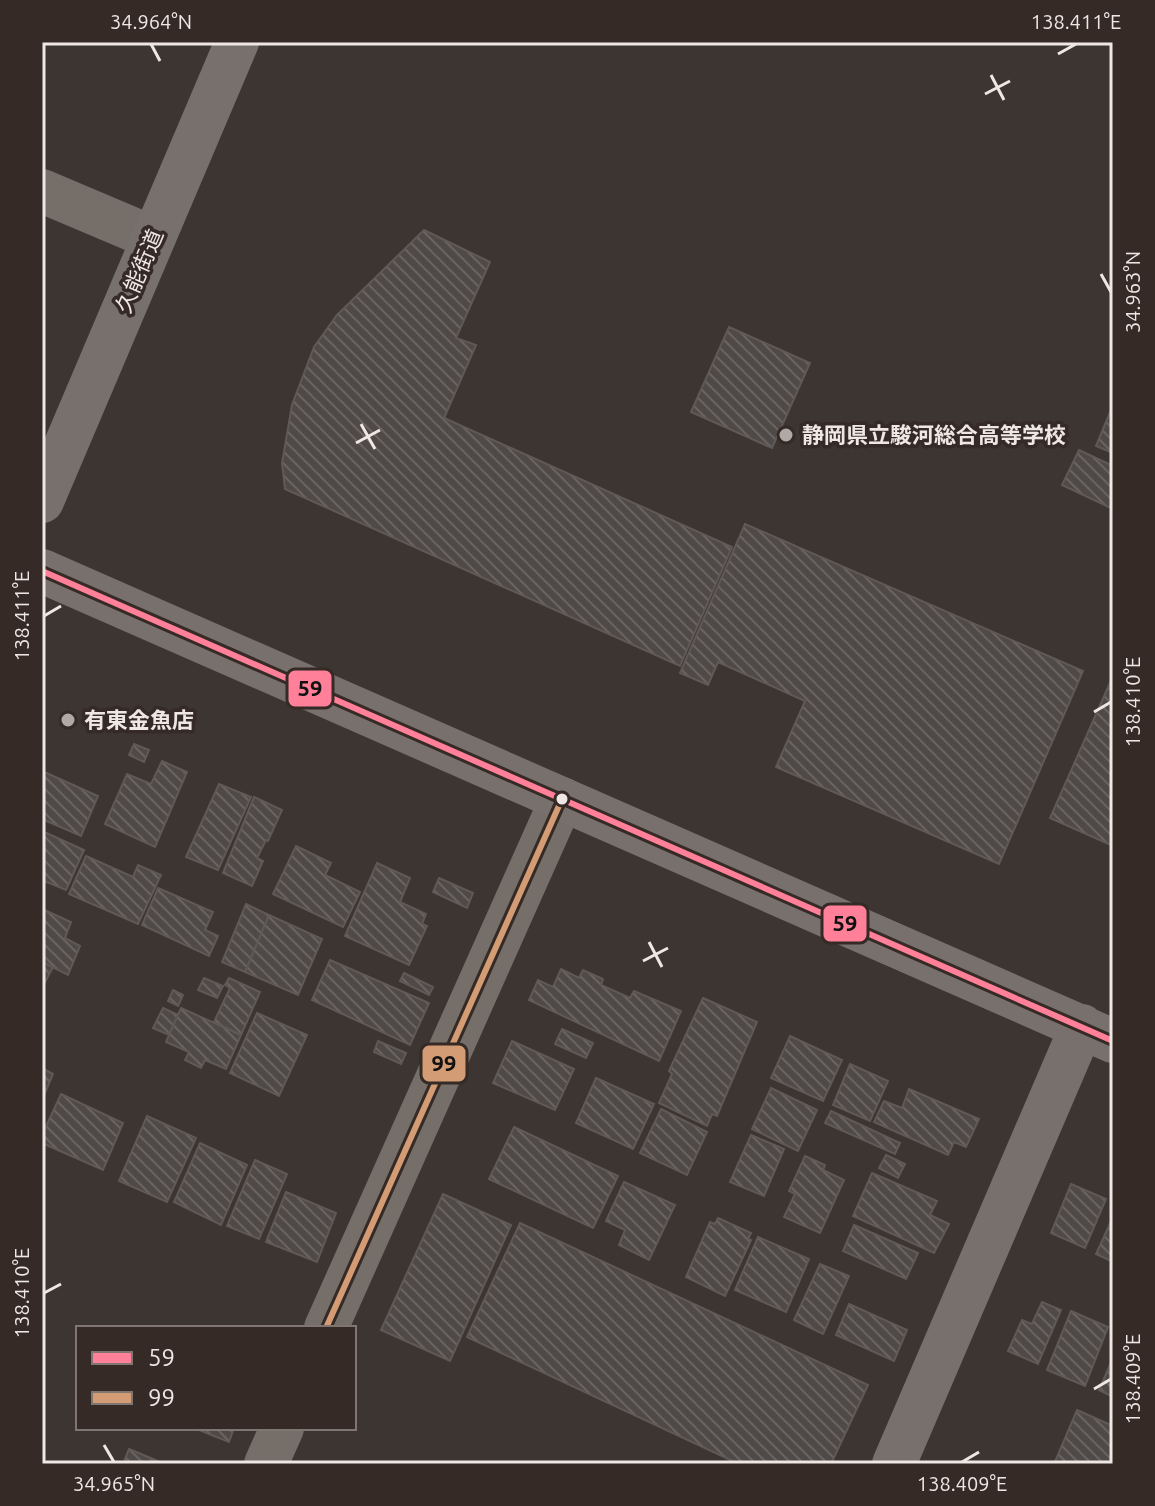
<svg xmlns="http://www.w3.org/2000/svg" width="1155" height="1506" font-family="Ubuntu,'Noto Sans JP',sans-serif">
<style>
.building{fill:url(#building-back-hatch);stroke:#5f5957;stroke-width:2}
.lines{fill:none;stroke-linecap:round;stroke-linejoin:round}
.street{stroke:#756e69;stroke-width:44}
.secondary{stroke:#78706c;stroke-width:44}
.bus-1-casing{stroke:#352a25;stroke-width:12}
.bus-2-casing{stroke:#352a25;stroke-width:12}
.bus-1{stroke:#ff8098;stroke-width:6}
.bus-2{stroke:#d39c74;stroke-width:6}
.ticks{fill:none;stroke:#efe7e4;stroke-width:3}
.poi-dot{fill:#b0a9a6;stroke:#352a25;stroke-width:3}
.bus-dot{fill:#efe7e4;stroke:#352a25;stroke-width:3}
.labels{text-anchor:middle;stroke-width:7;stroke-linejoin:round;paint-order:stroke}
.street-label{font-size:22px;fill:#efe7e4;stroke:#352a25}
.poi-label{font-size:22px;font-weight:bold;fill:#efe7e4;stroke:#352a25;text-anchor:start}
.line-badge{stroke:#352a25;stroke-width:3}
.pale-badge-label{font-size:22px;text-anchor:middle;font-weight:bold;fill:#111}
.neatline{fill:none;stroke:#efe7e4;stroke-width:3}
.ticks-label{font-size:20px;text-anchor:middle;fill:#efe7e4}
</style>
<defs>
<pattern id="building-back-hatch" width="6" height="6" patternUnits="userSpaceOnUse" patternTransform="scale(2)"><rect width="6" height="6" fill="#4f4947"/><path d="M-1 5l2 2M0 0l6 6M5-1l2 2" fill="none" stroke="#696361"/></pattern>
</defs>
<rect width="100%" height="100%" fill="#3c3532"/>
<path class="building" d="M 424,230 L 490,262 L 456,338 L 476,345 L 444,418 L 732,547 L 680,666 L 285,489 L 282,463 L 292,405 L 314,347 L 337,315 Z
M 729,327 L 810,363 L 772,448 L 691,412 Z
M 1113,405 L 1113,453 L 1096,446 Z
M 1079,450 L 1113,466 L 1113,509 L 1062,485 Z
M 745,524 L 1083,671 L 999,864 L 776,767 L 805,701 L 718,662 L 708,685 L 680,673 Z
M 1113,676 L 1113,846 L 1050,818 Z
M 134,744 L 149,750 L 144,762 L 129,755 Z
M 162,761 L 187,772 L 155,847 L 105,824 L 127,774 L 151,784 Z
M 42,771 L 98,796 L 81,836 L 42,819 Z
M 219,784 L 251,797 L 218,870 L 186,857 Z
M 254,797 L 282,810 L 268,841 L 266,840 L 257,858 L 263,861 L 252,886 L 223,873 Z
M 42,831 L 84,850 L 66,890 L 42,880 Z
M 296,846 L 331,863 L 325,875 L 360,892 L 343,927 L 273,894 Z
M 86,856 L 133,877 L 138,865 L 161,875 L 138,924 L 69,894 Z
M 377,863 L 410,878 L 400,902 L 426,914 L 422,924 L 427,926 L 409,965 L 345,936 Z
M 439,878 L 473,893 L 467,908 L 433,892 Z
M 158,888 L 213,912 L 205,930 L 218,936 L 209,956 L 142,925 Z
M 246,904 L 269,915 L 245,972 L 222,962 Z
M 42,909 L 71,922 L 65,938 L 80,946 L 68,975 L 42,962 Z
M 269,915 L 322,939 L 298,995 L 245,972 Z
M 330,960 L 429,1003 L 410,1045 L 312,1000 Z
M 42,962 L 53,967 L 42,988 Z
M 561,969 L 579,978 L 583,970 L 603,979 L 601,985 L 630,998 L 634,991 L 681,1011 L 659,1061 L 529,1000 L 538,980 L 553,987 Z
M 404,973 L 433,987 L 429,995 L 400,981 Z
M 204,978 L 223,986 L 217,998 L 198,990 Z
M 229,978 L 260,992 L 241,1035 L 214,1022 L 230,988 L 225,985 Z
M 173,990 L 183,995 L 178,1006 L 168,1001 Z
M 703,998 L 757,1022 L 717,1116 L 712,1114 L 707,1126 L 659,1103 L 672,1074 L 669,1071 Z
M 163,1008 L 178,1015 L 169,1035 L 153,1028 Z
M 181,1008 L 241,1035 L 226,1069 L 205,1060 L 201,1068 L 185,1060 L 189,1052 L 166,1042 Z
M 257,1013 L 307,1035 L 279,1096 L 230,1073 Z
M 562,1029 L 593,1043 L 586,1058 L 555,1044 Z
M 790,1036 L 842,1060 L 823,1101 L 771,1078 Z
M 378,1041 L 406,1053 L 401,1064 L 374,1052 Z
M 512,1041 L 574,1069 L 555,1110 L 493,1083 Z
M 850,1064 L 888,1081 L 870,1121 L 833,1105 Z
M 42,1068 L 53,1074 L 42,1100 Z
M 596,1078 L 654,1104 L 633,1149 L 576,1123 Z
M 771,1088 L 817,1110 L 798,1151 L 752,1129 Z
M 909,1089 L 979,1119 L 966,1147 L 954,1142 L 948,1155 L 874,1122 L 884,1101 L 902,1108 Z
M 61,1094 L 123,1123 L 103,1170 L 42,1143 L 42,1135 Z
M 661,1109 L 707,1132 L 687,1175 L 640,1153 Z
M 831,1111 L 900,1143 L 895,1154 L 825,1123 Z
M 147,1116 L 196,1138 L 167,1202 L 119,1181 Z
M 514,1127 L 618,1176 L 593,1228 L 489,1179 Z
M 751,1135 L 784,1149 L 764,1196 L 730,1182 Z
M 200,1143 L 247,1165 L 221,1225 L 174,1202 Z
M 886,1155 L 905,1164 L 898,1178 L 879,1168 Z
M 805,1156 L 825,1165 L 823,1170 L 844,1180 L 820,1233 L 784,1217 L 795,1194 L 789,1191 Z
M 255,1160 L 287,1174 L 259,1239 L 227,1226 Z
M 872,1173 L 937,1201 L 930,1215 L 949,1224 L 934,1253 L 853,1216 Z
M 624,1182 L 675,1205 L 649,1260 L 619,1245 L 625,1230 L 606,1221 Z
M 1071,1184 L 1106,1199 L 1085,1248 L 1051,1233 Z
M 286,1192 L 336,1213 L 317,1262 L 266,1242 Z
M 443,1194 L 511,1225 L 450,1361 L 381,1330 Z
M 1113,1217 L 1113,1262 L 1096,1254 Z
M 718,1218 L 751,1233 L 748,1239 L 751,1240 L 725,1296 L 686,1277 L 710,1222 L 715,1224 Z
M 520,1223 L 868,1385 L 831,1464 L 739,1464 L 467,1337 Z
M 854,1225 L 918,1253 L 906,1279 L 843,1251 Z
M 758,1237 L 809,1259 L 786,1312 L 735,1290 Z
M 820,1264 L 849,1276 L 823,1334 L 794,1320 Z
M 1042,1302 L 1061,1310 L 1038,1364 L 1008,1351 L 1022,1320 L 1032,1324 Z
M 849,1304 L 907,1330 L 894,1361 L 836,1335 Z
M 1071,1311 L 1108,1327 L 1085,1386 L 1047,1370 Z
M 1113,1358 L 1113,1397 L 1099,1390 Z
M 1077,1410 L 1113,1426 L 1113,1464 L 1054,1464 Z
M 194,1428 L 234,1428 L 229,1442 Z
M 129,1449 L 165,1464 L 123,1464 Z"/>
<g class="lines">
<path class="street" d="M 42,191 L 153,238
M 326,1328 L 562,799
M 266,1464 L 282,1428"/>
<path class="secondary" d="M 42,501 L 237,42
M 42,571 L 1113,1041
M 894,1464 L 1082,1026"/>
<defs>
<path id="bus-1" d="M 42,571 L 1113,1041"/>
<path id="bus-2" d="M 326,1328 L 562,799"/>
</defs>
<use href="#bus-1" class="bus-1-casing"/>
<use href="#bus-2" class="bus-2-casing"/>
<use href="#bus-1" class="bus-1"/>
<use href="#bus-2" class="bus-2"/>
</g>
<path class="ticks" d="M 151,44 L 160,61M 1058,54 L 1076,44M 991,75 L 1004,100M 985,94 L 1010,81M 1101,274 L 1111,292M 361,424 L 375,449M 356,443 L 380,430M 44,616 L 61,606M 1094,712 L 1111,702M 649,942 L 662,967M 643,961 L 668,948M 44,1293 L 61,1284M 1094,1389 L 1111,1379M 104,1445 L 114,1462M 962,1462 L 979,1452"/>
<g class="poi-dot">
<circle cx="786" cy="435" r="8"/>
<circle cx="68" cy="720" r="8"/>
</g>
<circle class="bus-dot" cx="562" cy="799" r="7"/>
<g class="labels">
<g class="street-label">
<text transform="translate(139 271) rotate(-67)" y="8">久能街道</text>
</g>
<g class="poi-label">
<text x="802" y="443">静岡県立駿河総合高等学校</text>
<text x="84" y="728">有東金魚店</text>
</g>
</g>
<g class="line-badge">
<rect x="287" y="669" width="46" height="39" rx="8" fill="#ff8098"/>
<rect x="822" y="904" width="46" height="39" rx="8" fill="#ff8098"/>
<rect x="421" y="1044" width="46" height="39" rx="8" fill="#d39c74"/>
</g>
<g class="pale-badge-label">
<text x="310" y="696">59</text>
<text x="845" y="931">59</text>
<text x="444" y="1071">99</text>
</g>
<rect width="1155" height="1506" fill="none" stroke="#352a25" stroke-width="88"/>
<rect x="76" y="1326" width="280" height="104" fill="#352a25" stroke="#7f7671" stroke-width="2"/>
<rect x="92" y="1352" width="40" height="12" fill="#ff8098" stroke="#7f7671" stroke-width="2"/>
<text x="148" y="1366" font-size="24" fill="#efe7e4">59</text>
<rect x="92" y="1392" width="40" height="12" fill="#d39c74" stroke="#7f7671" stroke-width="2"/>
<text x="148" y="1406" font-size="24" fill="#efe7e4">99</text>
<rect x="44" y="44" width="1067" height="1418" class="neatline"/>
<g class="ticks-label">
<text x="151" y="29">34.964°N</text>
<text x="1076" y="29">138.411°E</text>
<text transform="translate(1133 292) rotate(-90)" y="7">34.963°N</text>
<text transform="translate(22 616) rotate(-90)" y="7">138.411°E</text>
<text transform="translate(1133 702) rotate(-90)" y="7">138.410°E</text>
<text transform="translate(22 1293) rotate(-90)" y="7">138.410°E</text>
<text transform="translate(1133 1379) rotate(-90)" y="7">138.409°E</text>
<text x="114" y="1491">34.965°N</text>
<text x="962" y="1491">138.409°E</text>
</g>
</svg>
